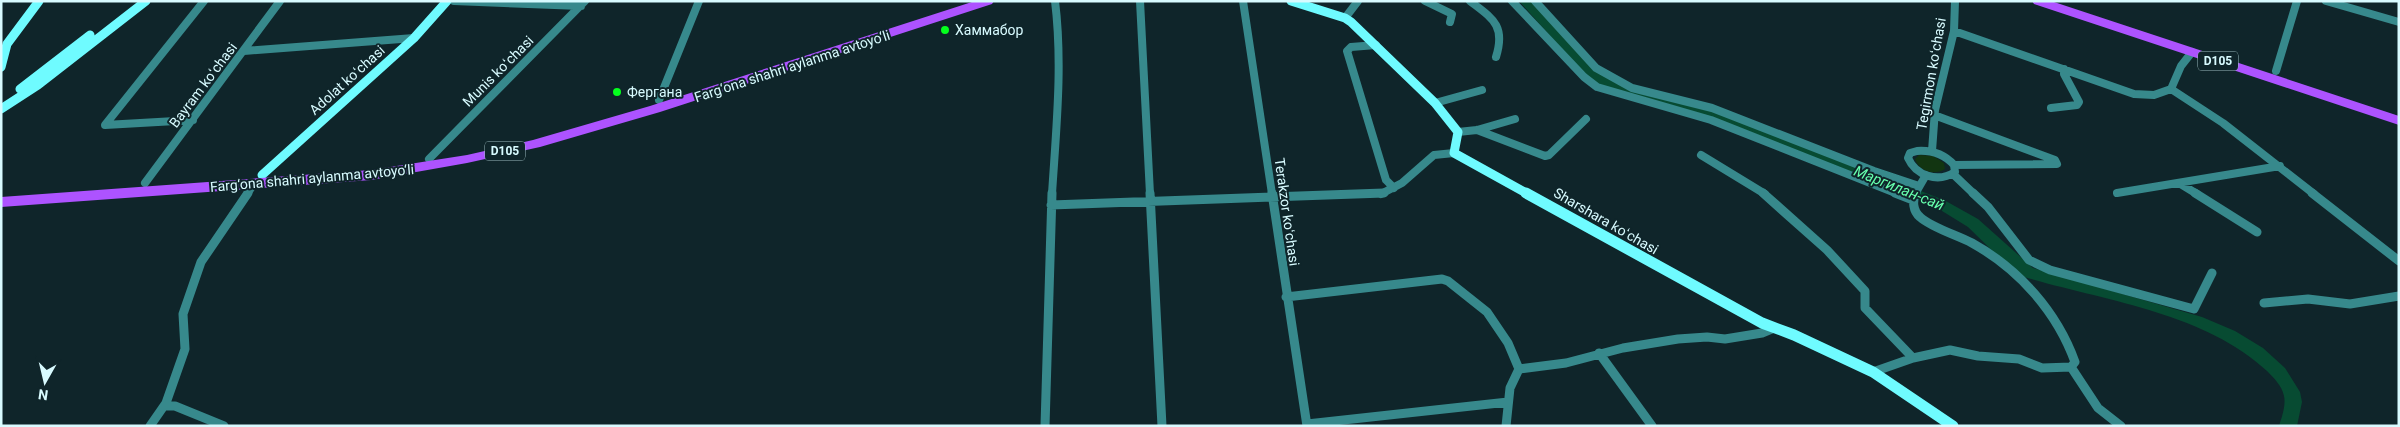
<svg xmlns="http://www.w3.org/2000/svg" width="2400" height="427" font-family="Roboto,sans-serif">
<style>
.green{fill:#123511}
.lines{fill:none;stroke-linecap:round;stroke-linejoin:round}
.river{fill:#074b32;fill-rule:evenodd}
.street-far1{stroke:#37898c;stroke-width:8}
.street{stroke:#37898c;stroke-width:9}
.secondary-far1{stroke:#6ffbff;stroke-width:9}
.secondary{stroke:#6ffbff;stroke-width:11}
.highway{fill:#ad53ff;fill-rule:evenodd}
.poi-dot{fill:#04ff1d;stroke:#0f252a;stroke-width:2}
.labels{text-anchor:middle;stroke-width:4;stroke-linejoin:round;paint-order:stroke}
.shield{fill:#0f252a;stroke:#9cbbbf;stroke-width:1}
.shield-label{font-size:12px;font-weight:bold;fill:#d8fbff}
.poi-label{font-size:14px;fill:#d8fbff;stroke:#0f252a;text-anchor:start}
.street-label{font-size:14px;fill:#d8fbff;stroke:#0f252a}
.water-label{font-size:15px;font-style:italic;fill:#66ffad;stroke:#0f252a}
</style>
<rect width="100%" height="100%" fill="#0f252a"/>
<path class="green" d="M 1919,155 L 1933,156 L 1944,163 L 1945,169 C 1934,176 1919,171 1915,159 Z"/>
<g class="lines">
<path class="river" d="M 1519,1 L 1532,1 L 1596,70 L 1616,83 L 1636,91 L 1709,109 L 1944,200 L 1978,219 L 2033,268 L 2202,317 L 2235,331 L 2263,348 L 2285,368 L 2300,392 L 2302,402 L 2297,426 L 2279,426 C 2282,417 2286,405 2284,396 C 2282,386 2274,378 2267,371 C 2202,311 2103,301 2021,276 L 2013,271 L 1968,227 L 1934,206 L 1699,115 L 1626,97 L 1606,89 L 1586,76 Z"/>
<path class="street-far1" d="M 454,1 L 581,6
M 1140,1 L 1150,194
M 1243,1 L 1272,194
M 1425,1 L 1452,14 L 1450,22
M 1470,1 C 1492,18 1506,25 1496,57
M 1512,1 L 1584,77 L 1597,87 L 1711,120 L 1898,194
M 1535,1 L 1596,68 L 1632,88 L 1712,108 L 1874,171 L 1919,186
M 2326,1 L 2399,22
M 1345,18 L 1358,1
M 1954,31 L 2134,94 L 2154,95 L 2171,89
M 1376,45 L 1351,47 L 1347,51 L 1386,180 L 1394,188
M 244,51 L 414,38
M 2192,52 L 2181,66 L 2171,89 L 2223,123 L 2314,194
M 2276,71 L 2297,1
M 659,100 L 699,1
M 1435,103 L 1482,90
M 2051,108 L 2077,105 L 2079,102 L 2064,74 L 2064,69
M 1934,115 L 2055,160 L 2057,164 L 1954,165
M 193,120 L 105,125 L 204,1
M 1477,130 L 1545,156 L 1549,155 L 1586,119
M 1458,132 L 1477,130 L 1515,119
M 1917,151 C 1932,150 1944,154 1954,165 L 1955,172 C 1938,183 1916,176 1908,158 L 1910,153 Z
M 1932,151 L 1935,110 L 1954,31 L 1955,1
M 1701,155 L 1765,194
M 429,159 L 585,1
M 1953,174 L 1974,194
M 145,183 L 280,1
M 2179,183 L 2197,194
M 2117,193 L 2280,166
M 247,194 L 253,185
M 1052,194 C 1056,130 1063,65 1055,1
M 1381,194 L 1402,183 L 1434,155 L 1454,153
M 1915,194 L 1926,175"/>
<path class="street" d="M 1150,193 L 1162,426
M 1272,193 L 1307,426
M 1763,193 L 1827,250 L 1865,291 L 1865,308 L 1913,358
M 1895,193 L 1913,200
M 1973,193 L 1988,207 L 2029,260 L 2050,270 L 2194,309 L 2212,273
M 2195,193 L 2257,232
M 2312,193 L 2399,261
M 1051,205 L 1384,193
M 1286,297 L 1442,279 L 1448,281 L 1487,312 L 1508,343 L 1519,369
M 2264,303 L 2308,299 L 2350,304 L 2399,296
M 1599,353 L 1652,426
M 2071,367 L 2098,408 L 2121,426
M 1873,372 L 1913,358 L 1950,350 L 1978,356 L 2019,359 L 2042,368 L 2071,367 L 2075,362 C 2057,312 2019,269 1972,243 C 1957,235 1932,228 1920,217 C 1913,211 1912,201 1916,193
M 164,406 L 175,406 L 224,426
M 1307,424 L 1508,402
M 150,426 L 166,403 L 185,349 L 183,314 L 201,262 L 248,193
M 1045,426 L 1052,193
M 1506,426 L 1510,388 L 1519,369 L 1566,363 L 1623,348 L 1678,339 L 1707,337 L 1725,339 L 1762,333 L 1774,328"/>
<path class="secondary-far1" d="M 1291,1 L 1345,18 L 1351,22 L 1435,103 L 1458,132 L 1454,153 L 1528,194
M 1,67 L 7,44 L 39,1
M 20,89 L 90,35
M 1,109 L 38,85 L 146,1
M 262,175 L 414,38 L 447,1"/>
<path class="secondary" d="M 1526,193 L 1762,323 L 1794,335 L 1873,372 L 1953,426"/>
<path class="highway" d="M 975,1 L 994,1 L 992,4 L 660,112 L 540,147 L 467,163 L 371,180 L 1,207 L 1,197 L 371,170 L 467,155 L 533,140 L 650,106 Z
M 2032,1 L 2051,1 L 2399,116 L 2399,125 L 2034,4 Z"/>
</g>
<g class="poi-dot">
<circle cx="945" cy="30" r="5"/>
<circle cx="617" cy="92" r="5"/>
</g>
<g class="labels">
<g class="shield">
<rect x="2198" y="51.5" width="40" height="19" rx="4"/>
<rect x="485" y="141.5" width="40" height="19" rx="4"/>
</g>
<g class="shield-label">
<text x="2218" y="65">D105</text>
<text x="505" y="155">D105</text>
</g>
<g class="poi-label">
<text x="955" y="35">Хаммабор</text>
<text x="627" y="97">Фергана</text>
</g>
<g class="street-label">
<text transform="translate(792 66) rotate(-18)" y="5">Farg‘ona shahri aylanma avtoyo‘li</text>
<text transform="translate(498 71) rotate(-45)" y="5">Munis koʻchasi</text>
<text transform="translate(1931 74) rotate(-80)" y="5">Tegirmon koʻchasi</text>
<text transform="translate(347 80) rotate(-42)" y="5">Adolat koʻchasi</text>
<text transform="translate(203 85) rotate(-53)" y="5">Bayram koʻchasi</text>
<text transform="translate(312 178) rotate(-5)" y="5">Farg‘ona shahri aylanma avtoyo‘li</text>
<text transform="translate(1287 212) rotate(82)" y="5">Terakzor koʻchasi</text>
<text transform="translate(1606 221) rotate(30)" y="5">Sharshara koʻchasi</text>
</g>
<g class="water-label">
<text transform="translate(1899 188) rotate(22)" y="5">Маргилан-сай</text>
</g>
</g>
<rect width="2400" height="427" fill="none" stroke="#d8fbff" stroke-width="5"/>
<g transform="translate(45 382) rotate(188)" stroke="#0f252a" stroke-width="4" paint-order="stroke">
<path d="M0-4L9 19L0 12L-9 19Z" fill="#d8fbff"/>
<text y="-8" font-size="14" font-weight="bold" text-anchor="middle" fill="#d8fbff">N</text>
</g>
</svg>
